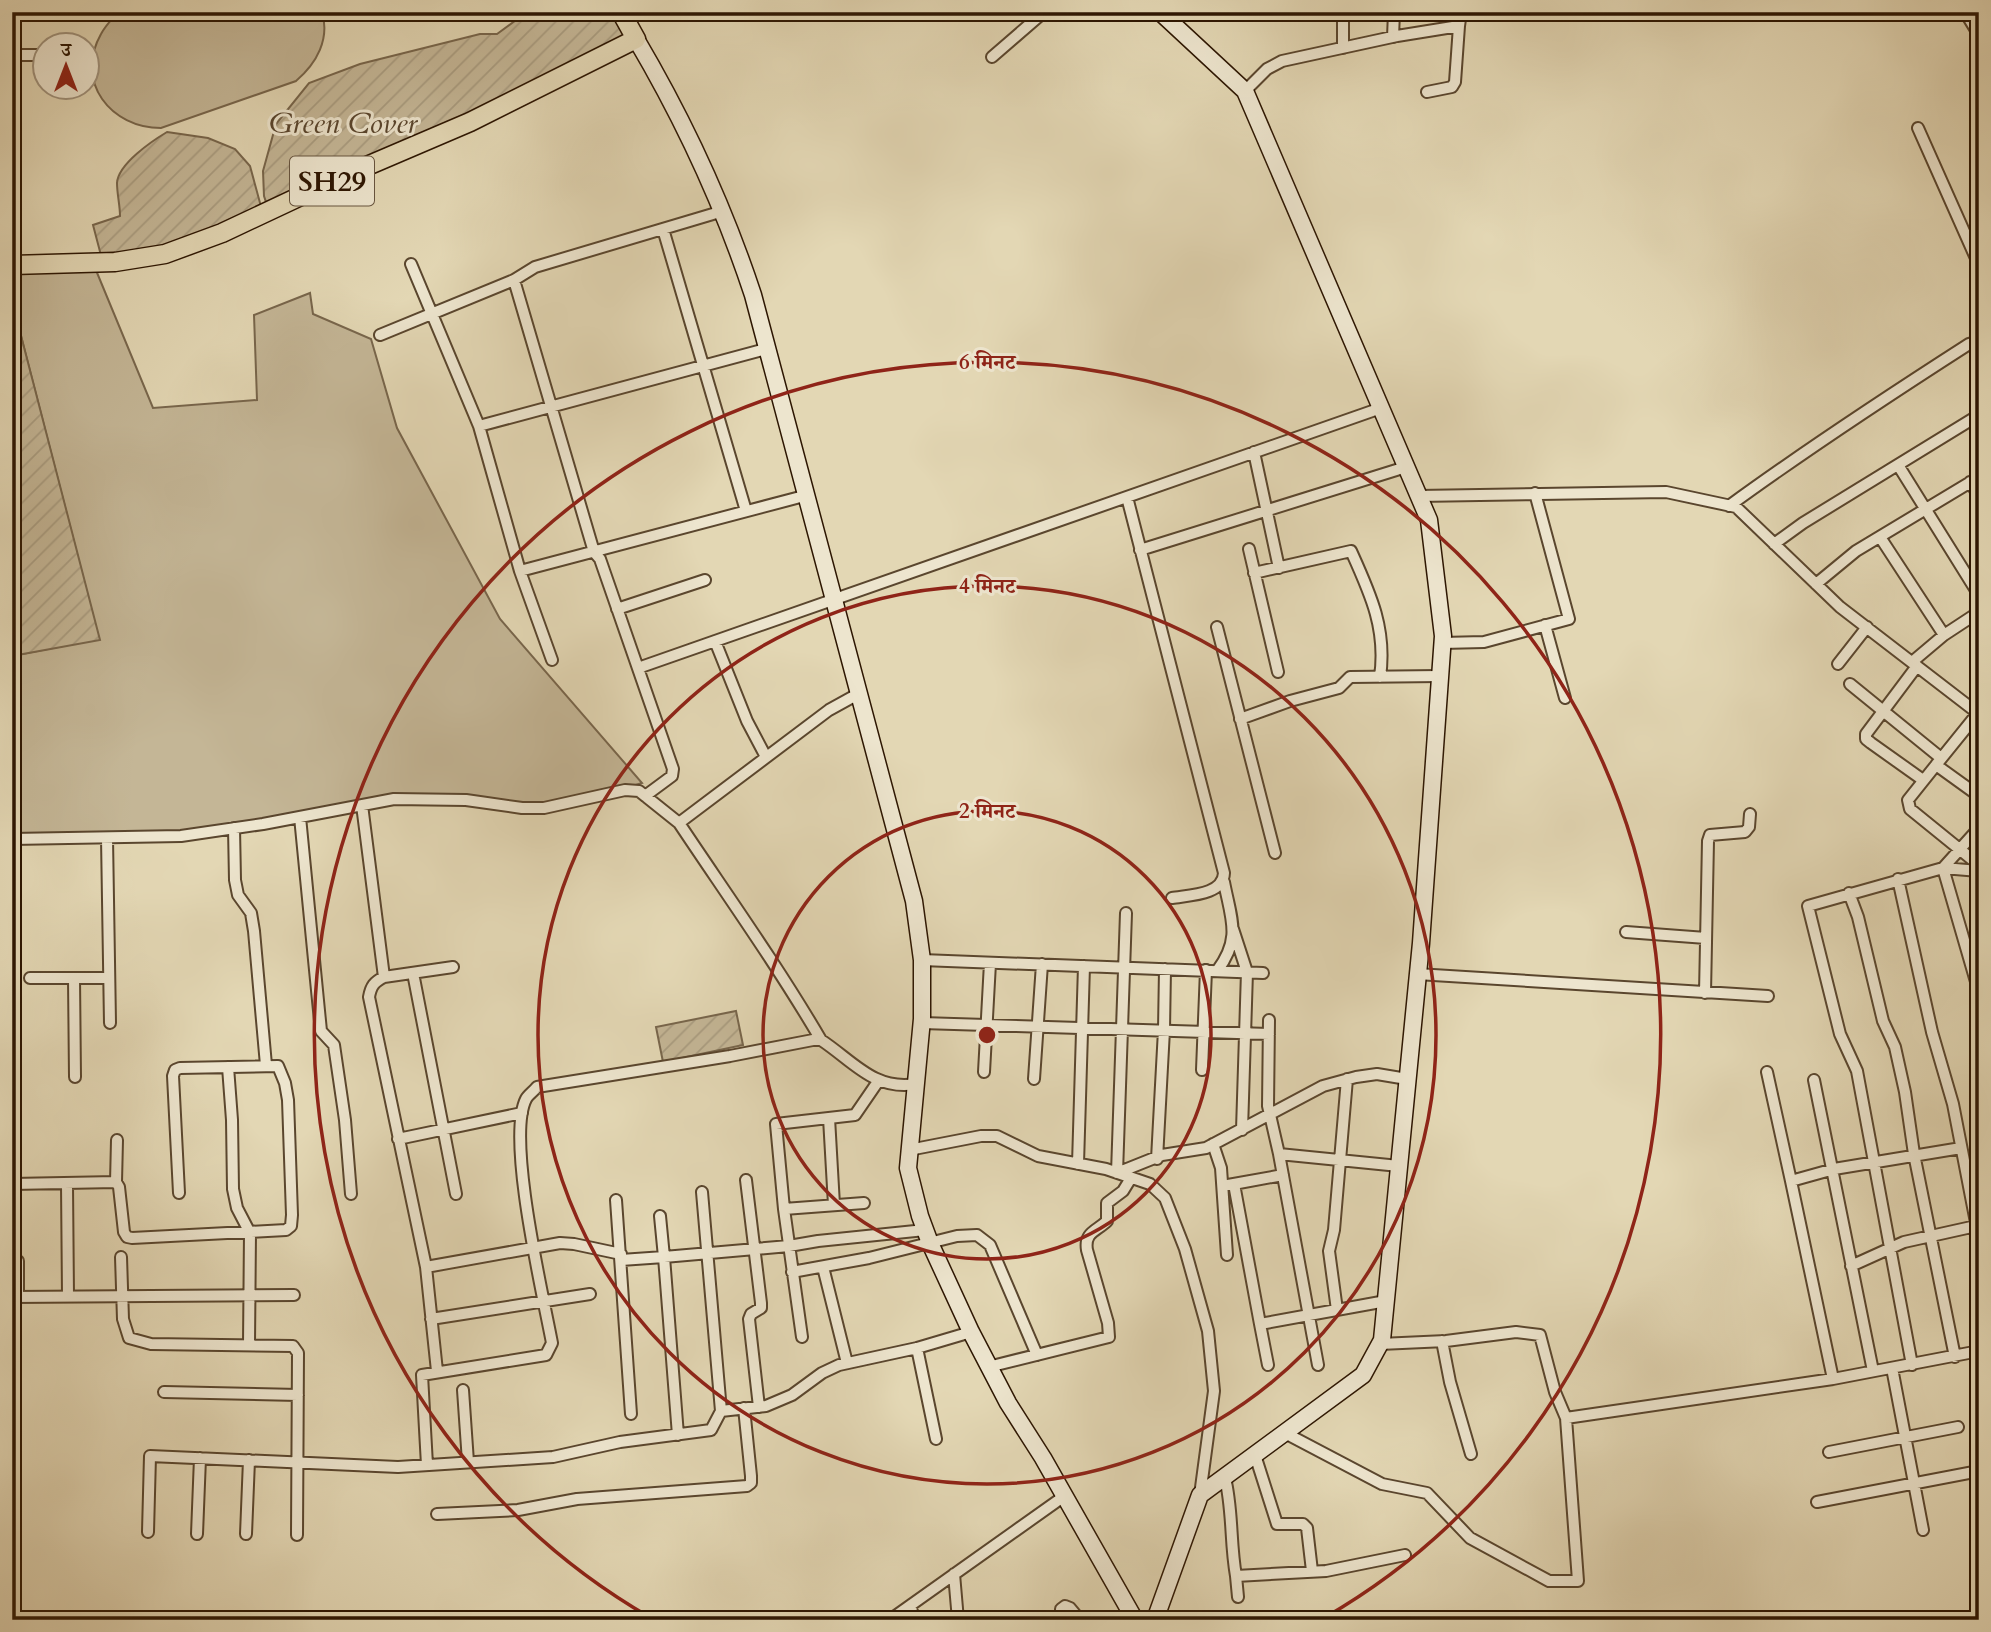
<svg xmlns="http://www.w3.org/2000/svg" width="1991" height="1632" font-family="Cardo,'Noto Serif Devanagari',serif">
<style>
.green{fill:#c4b696;stroke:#78664c;stroke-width:2}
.garden{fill:url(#garden-furrows);stroke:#78664c;stroke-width:2}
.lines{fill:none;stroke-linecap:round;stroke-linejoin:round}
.street-casing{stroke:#5a462e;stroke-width:14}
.secondary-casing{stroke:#2d1602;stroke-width:19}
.primary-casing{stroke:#2d1602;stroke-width:21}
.street{stroke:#ede5ce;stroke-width:10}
.secondary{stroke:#ede5ce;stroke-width:16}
.primary{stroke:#e3d7b4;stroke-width:18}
.ring{fill:none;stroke:#8f2418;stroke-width:3.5}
.labels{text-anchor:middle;stroke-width:6;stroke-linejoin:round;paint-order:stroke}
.shield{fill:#ede5ce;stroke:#67543f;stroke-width:2}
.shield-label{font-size:28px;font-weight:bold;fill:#2d1602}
.park-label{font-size:30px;font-style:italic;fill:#5a462e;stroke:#ede5ce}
.centre{fill:#8f2418;stroke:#ede5ce;stroke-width:3.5}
.ring-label{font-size:21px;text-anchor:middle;font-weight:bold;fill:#8f2418;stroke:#ede5ce;stroke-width:6;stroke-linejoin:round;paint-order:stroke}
</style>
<defs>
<pattern id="garden-furrows" width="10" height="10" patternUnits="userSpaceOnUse" patternTransform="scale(1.75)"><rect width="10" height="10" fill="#c4b696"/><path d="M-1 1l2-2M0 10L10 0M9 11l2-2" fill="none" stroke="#a99c80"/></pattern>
</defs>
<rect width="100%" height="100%" fill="#e3d7b4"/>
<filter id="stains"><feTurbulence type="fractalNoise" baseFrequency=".00286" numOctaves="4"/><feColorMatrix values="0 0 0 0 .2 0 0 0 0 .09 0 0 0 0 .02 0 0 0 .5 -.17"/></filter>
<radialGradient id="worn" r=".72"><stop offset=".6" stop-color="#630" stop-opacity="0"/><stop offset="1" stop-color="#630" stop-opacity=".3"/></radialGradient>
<path class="green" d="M 118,12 L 322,12 C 330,39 317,63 296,81 L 161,128 C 111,128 74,82 101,34 C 105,26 112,19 118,12 Z
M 93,263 L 153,408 L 257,400 L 254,315 L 310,293 L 313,314 L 371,339 L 397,428 L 500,619 L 642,783 L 588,800 L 531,808 L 407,796 L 246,826 L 154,836 L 12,837 L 12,656 L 99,639 L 12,301 L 12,265 Z"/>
<path class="garden" d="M 527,12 L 621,12 L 636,39 L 269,211 L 264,196 L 263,171 L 276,124 L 309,83 L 360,64 L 480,34 L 497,34 Z
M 167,132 L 208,138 L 235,149 L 250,166 L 263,214 L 222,234 L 103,263 L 93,225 L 120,216 C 120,205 117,194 117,183 C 118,164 152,141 167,132 Z
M 12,301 L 100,640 L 12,656 Z
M 736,1011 L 743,1045 L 663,1062 L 656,1027 Z"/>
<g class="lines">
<defs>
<path id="street" d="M 14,12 L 15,55
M 1343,12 L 1343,48
M 1965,12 L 1979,35
M 1393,37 L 1394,12
M 12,55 L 46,55
M 992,57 L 1044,12
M 1245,91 L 1267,69 L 1282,61 L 1397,36 L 1459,26 L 1461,12
M 1427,92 L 1452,87 L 1455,82 L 1459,26
M 1918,128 L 1979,265
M 663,229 L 746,511
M 411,264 L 479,426 L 520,571 L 552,660
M 514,280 L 594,552 L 600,559 L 673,769 L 672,776 L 645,796
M 380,335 L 514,280 L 535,267 L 723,211
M 479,426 L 766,349
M 1254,452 L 1279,568
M 1898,465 L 1979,595
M 1970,482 L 1979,496
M 1418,496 L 1666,492 L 1736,507 L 1840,607 L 1979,714
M 1127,497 L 1224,873 C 1223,895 1190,895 1172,898
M 1729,506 C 1807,449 1888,396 1969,344 L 1979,341
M 1880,537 L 1944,635
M 1774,544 L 1803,523 L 1979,415
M 1249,549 L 1278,672
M 1140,550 L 1406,467
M 520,571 L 804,496
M 1254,573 L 1351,551 C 1370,593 1387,629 1380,677
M 1816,584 L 1856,551 L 1979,477
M 617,609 L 705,580
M 1545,625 L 1565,698
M 1217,627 L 1275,853
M 715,641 L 747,721 L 766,757
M 1442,643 L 1484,642 L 1569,619 L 1535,493
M 1912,662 L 1944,635 L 1979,612
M 1838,664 L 1867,627
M 1917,666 L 1866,734 L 1866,739 L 1871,743 L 1923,780
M 638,668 L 1381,408
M 1850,684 L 1941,758
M 1978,713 L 1936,765 L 1979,796
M 1240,719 L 1290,701 L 1339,688 L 1350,677 L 1440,676
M 1936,765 L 1908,800 L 1910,809 L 1979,865
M 362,805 L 384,977
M 300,817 L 321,1031 L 334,1045 L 345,1120 L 351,1194
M 679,823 C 727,895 777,965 821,1040
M 234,828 L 235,880 L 238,895 L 251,913 L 254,931 L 266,1065
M 107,838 L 110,1023
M 12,839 L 181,836 L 263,824 L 394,799 L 466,800 L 522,808 L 544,808 L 625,790 L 639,791 L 679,823 L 829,710 L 858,694
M 1943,868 L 1979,992
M 1943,868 L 1979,828
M 1898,879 L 1932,1032 L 1953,1104 L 1979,1238
M 1849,893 L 1858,917 L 1883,1021 L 1895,1047 L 1905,1092 L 1914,1154 L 1955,1357
M 1126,913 L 1117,1173 L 1162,1155 L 1206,1148 L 1323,1086 L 1356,1077 L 1377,1074 L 1407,1079
M 1233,929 L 1247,972 L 1242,1130
M 1626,932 L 1706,938
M 922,960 L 1263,973
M 1217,971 C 1242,938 1231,919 1224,882
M 413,973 L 456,1194
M 1417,974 L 1768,996
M 30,978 L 109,978
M 74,978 L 75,1077
M 1705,993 L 1708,841 L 1710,835 L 1745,832 L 1749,827 L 1750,814
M 1269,1020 L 1268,1106 L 1279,1154 L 1318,1365
M 922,1023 L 1269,1034
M 228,1067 L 232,1120 L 233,1189 L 237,1208 L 250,1233 L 249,1344
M 1202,1070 L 1206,970
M 984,1072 L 990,963
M 1767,1072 L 1791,1181 L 1834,1169 L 1961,1148
M 1034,1079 L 1042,964
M 1814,1080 L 1873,1371
M 829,1118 L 834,1205
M 398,1139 L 522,1113
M 1213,1144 L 1221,1168 L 1227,1255
M 909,1150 L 981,1136 L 997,1136 L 1038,1156 L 1106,1169 L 1150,1184 L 1165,1198 L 1185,1249 L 1208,1331 L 1214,1391 L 1200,1495
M 1279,1154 L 1399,1166
M 1157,1159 L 1164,1030 L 1165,969
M 1078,1164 L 1084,966
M 746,1180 L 761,1303 L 761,1308 L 751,1314 L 749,1319 L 759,1407
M 1791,1181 L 1833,1379
M 116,1182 L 117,1140
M 12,1184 L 116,1182 L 119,1187 L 124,1232 L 127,1237 L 132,1238 L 286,1230 L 291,1226 L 292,1215 L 288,1100 L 285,1083 L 278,1066 L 180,1068 L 175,1070 L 173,1076 L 179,1193
M 1234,1184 L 1260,1324 L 1386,1301
M 67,1185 L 68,1295
M 1228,1185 L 1283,1175
M 616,1200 L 631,1414
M 784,1209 L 864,1203
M 121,1257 L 123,1319 L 129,1338 L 151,1344 L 293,1346 L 298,1353 L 297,1535
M 621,1260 L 664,1257 L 660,1216
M 18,1261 L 18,1296
M 1851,1266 L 1904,1242 L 1976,1226
M 426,1267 L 560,1243 L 574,1244 L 621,1254
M 823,1267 L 847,1363
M 792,1272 L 869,1258 L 957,1236 L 977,1235 L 990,1245 L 1037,1355
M 12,1297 L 294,1295
M 1337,1310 L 1329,1251 L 1334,1230 L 1347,1079
M 431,1319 L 590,1294
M 1260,1324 L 1268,1365
M 802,1337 L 784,1209 L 776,1124 L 855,1115 L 879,1080
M 1442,1341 L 1450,1382 L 1471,1454
M 917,1348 L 936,1439
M 1912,1365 L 1857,1071 L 1840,1034 L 1808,906 L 1943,868 L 1979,871
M 988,1367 L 1109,1337 L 1108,1323 L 1087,1250 C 1084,1232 1097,1231 1107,1221 L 1107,1203 L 1123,1191 L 1131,1178
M 1892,1368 L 1923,1530
M 437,1371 L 426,1267 L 369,997 C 371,986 374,982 384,977 L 453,967
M 463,1390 L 468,1462
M 164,1392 L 298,1395
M 721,1411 L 766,1406 L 792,1395 L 822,1373 L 839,1365 L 917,1348 L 971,1332
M 1566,1418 L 1833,1379 L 1979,1351
M 1285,1433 L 1382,1484 L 1427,1493 L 1470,1538 L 1549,1581 L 1578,1581 L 1566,1418 L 1555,1392 L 1540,1335 L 1516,1332 L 1446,1341 L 1380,1344
M 678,1435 L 664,1257 L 789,1246 L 818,1241 L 925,1230
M 1829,1452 L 1958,1427
M 1255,1455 L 1277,1524 L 1303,1524 L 1307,1528 L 1312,1571
M 427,1465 L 422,1375 L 546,1355 L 552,1343 C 543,1295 506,1138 526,1099 C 528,1095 534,1091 537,1087 L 730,1056 L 813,1040 L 821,1040 C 853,1061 874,1091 916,1084
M 1225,1478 C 1233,1510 1230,1543 1236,1576 L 1326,1571 L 1405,1555
M 1817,1502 L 1979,1471
M 437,1514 L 518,1510 L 577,1499 L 747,1486 L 751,1483 L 751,1476 L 744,1408
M 148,1532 L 150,1456 L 398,1467 L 553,1457 L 620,1442 L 711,1430 L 721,1411 L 702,1192
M 197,1534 L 200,1458
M 246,1534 L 249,1460
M 954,1574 L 958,1620
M 1236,1576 L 1238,1597
M 911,1605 L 913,1620
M 894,1617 L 1063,1497
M 1061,1620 L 1061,1609 L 1065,1606 L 1070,1608 L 1080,1620"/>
<path id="secondary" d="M 636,39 C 685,122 723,204 753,295 L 914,901 L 922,960 L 922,1019 L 908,1168 L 920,1216 L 930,1243 L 971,1332 L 1008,1403 L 1043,1458 L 1135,1620
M 1155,1620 L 1200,1495 L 1363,1375 L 1382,1340 L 1421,943 L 1443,636 L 1429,520 L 1245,91 L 1160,12"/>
<path id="primary" d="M 12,265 L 115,262 L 165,254 L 222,233 L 339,178 L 470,122 L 636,39 L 621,12"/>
</defs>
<use href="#street" class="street-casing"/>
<use href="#secondary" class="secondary-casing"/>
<use href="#primary" class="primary-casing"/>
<use href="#street" class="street"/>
<use href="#secondary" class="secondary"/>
<use href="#primary" class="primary"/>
</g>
<g class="ring">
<circle cx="987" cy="1035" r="224"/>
<circle cx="987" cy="1035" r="449"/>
<path d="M651 1618A673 673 0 1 1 1324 1618"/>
</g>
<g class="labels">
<rect class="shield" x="290" y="156.5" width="84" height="49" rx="5"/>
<g class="shield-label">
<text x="332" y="191">SH29</text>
</g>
<g class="park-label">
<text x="343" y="133">Green Cover</text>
</g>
</g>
<circle cx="987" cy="1035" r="10" class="centre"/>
<g class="ring-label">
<text x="987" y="369">6 मिनट</text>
<text x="987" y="593">4 मिनट</text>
<text x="987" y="818">2 मिनट</text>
</g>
<rect width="1991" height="1632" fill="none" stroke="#e3d7b4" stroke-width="42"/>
<rect x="14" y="14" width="1963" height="1604" fill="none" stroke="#2d1602" stroke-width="3.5"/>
<rect x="21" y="21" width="1949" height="1590" fill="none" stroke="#2d1602" stroke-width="2"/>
<g transform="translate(66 66)"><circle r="33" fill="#ede5ce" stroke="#a0927c" stroke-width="2"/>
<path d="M0-5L12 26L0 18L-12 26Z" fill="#8f2418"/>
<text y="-10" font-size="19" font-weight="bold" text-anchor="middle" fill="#2d1602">उ</text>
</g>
<rect width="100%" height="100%" filter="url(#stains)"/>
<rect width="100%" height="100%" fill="url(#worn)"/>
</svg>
